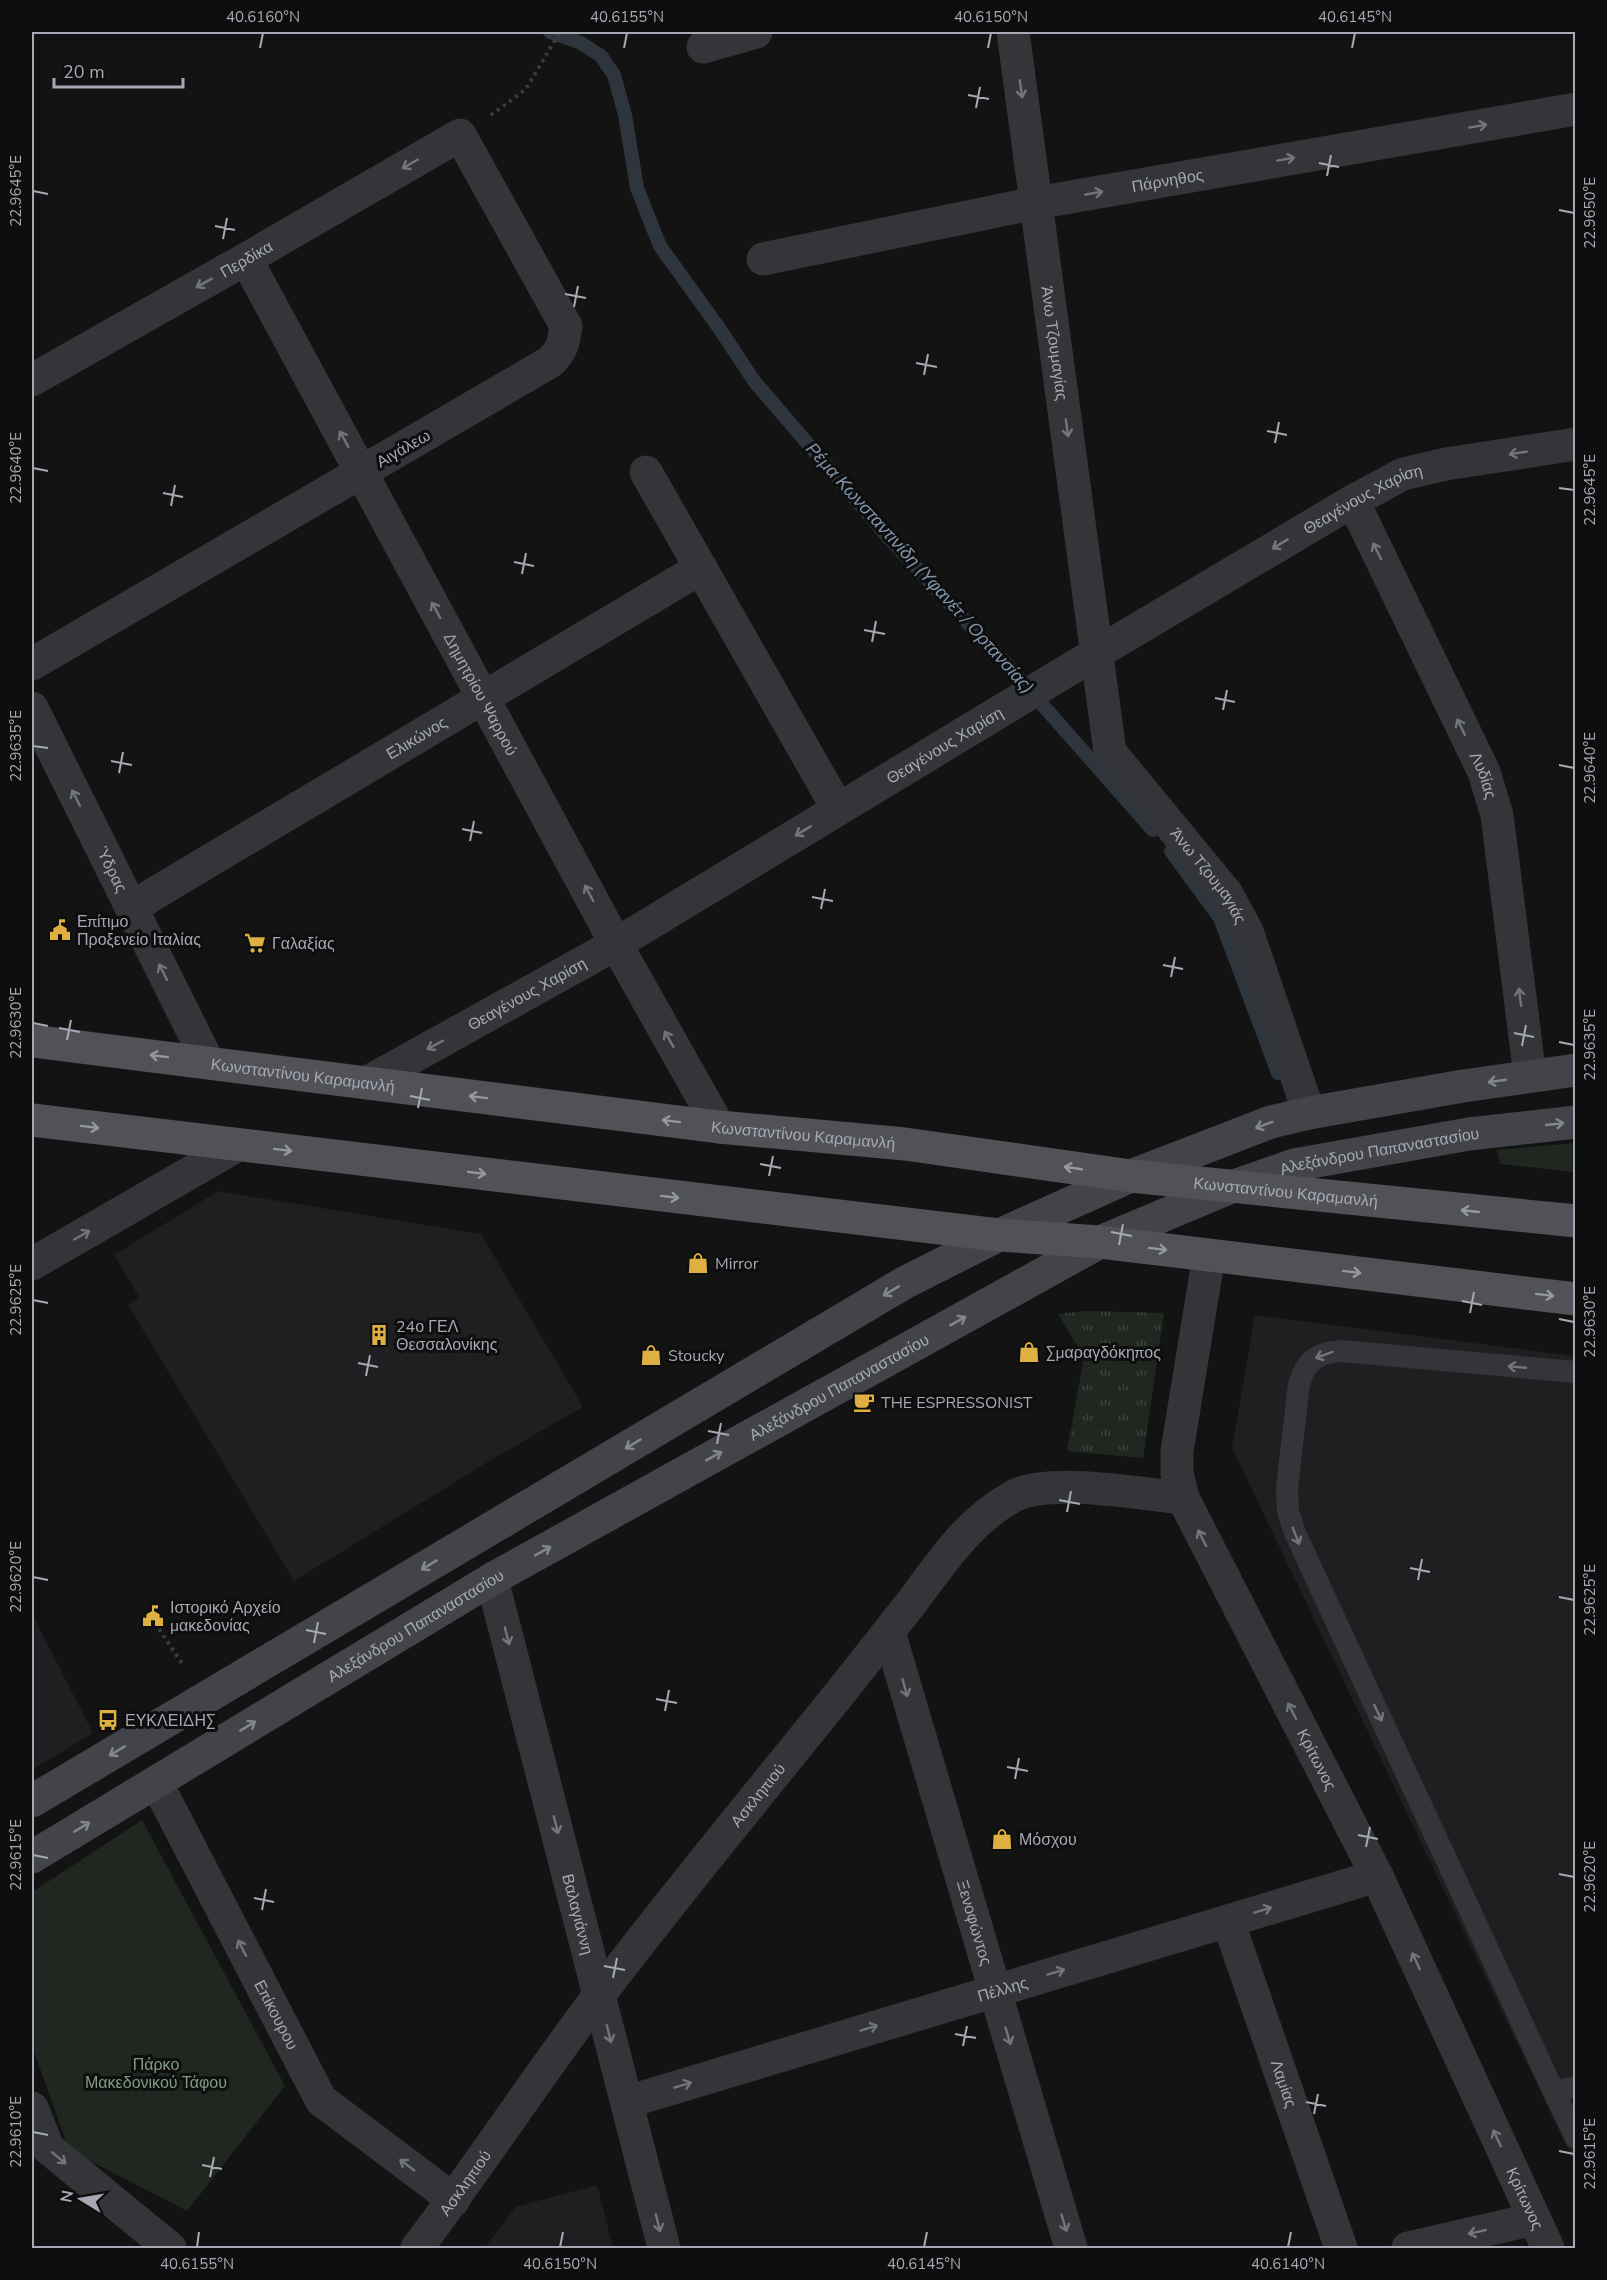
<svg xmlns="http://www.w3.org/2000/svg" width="1607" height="2280" font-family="'Nunito Sans',sans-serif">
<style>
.built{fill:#1f1f21}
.grass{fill:url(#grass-tufts)}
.park{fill:#202620}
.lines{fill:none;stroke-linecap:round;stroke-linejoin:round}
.stream{stroke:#2e353c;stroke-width:14}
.path{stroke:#3a3c40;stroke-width:4;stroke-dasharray:3 4.5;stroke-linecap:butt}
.lane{stroke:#343539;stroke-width:22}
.street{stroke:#343539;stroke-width:33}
.secondary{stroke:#424449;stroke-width:33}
.primary{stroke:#515258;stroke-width:33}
.oneway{stroke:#73757c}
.oneway2{stroke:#9598a1}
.oneway3{stroke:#83868e}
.ticks{fill:none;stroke:#a6a9b3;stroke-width:2}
.labels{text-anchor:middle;stroke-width:6;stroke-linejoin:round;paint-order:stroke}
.street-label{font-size:16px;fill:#a6a9b3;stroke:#0e0e0f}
.poi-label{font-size:16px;fill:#a6a9b3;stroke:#0e0e0f;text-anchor:start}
.park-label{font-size:16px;fill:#7f9c82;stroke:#0e0e0f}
.water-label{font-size:18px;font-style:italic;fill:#8095ab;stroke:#0e0e0f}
.neatline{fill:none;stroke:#a6a9b3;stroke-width:2}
.ticks-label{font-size:15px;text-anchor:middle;fill:#a6a9b3}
</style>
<defs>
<pattern id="grass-tufts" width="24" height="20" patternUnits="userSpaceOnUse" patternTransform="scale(1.5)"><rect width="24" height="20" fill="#202620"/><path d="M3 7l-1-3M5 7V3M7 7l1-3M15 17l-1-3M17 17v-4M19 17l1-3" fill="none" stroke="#3d433e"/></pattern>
</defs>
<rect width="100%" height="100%" fill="#131314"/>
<path class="built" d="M 218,1191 L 481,1234 L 583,1407 L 496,1457 L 294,1581 L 128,1305 L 139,1297 L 114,1255 Z
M 1255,1315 L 1575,1356 L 1575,2164 L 1232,1448 Z
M 32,1614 L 93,1733 L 32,1770 Z
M 597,2185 L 613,2248 L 484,2248 L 516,2207 Z"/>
<path class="grass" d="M 1085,1311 L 1164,1313 L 1143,1458 L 1067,1451 L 1084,1357 L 1058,1314 Z"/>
<path class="park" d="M 1575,1143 L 1575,1172 L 1500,1164 L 1497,1150 Z
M 142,1820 L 285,2086 L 187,2211 L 69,2150 L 32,2046 L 32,1892 Z"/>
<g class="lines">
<path class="stream" d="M 550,32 L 581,43 L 601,56 L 614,75 L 625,115 L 637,188 L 660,246 L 719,328 L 754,381 L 887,536 L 1008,666 L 1153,830
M 1171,851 L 1220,918 L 1278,1073"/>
<path class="path" d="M 491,115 L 526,89 L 560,32
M 155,1623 L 183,1665"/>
<path class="lane" d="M 1576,1372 L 1341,1351 C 1316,1353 1306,1361 1299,1384 L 1287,1488 L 1288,1511 L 1295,1533 L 1554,2092 L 1576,2087
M 1554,2092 L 1576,2138"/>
<g class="street">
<path id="s1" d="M 1013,32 L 1110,752 L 1227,894 L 1247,931 L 1309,1113"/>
<path d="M 703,47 L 756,32"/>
<path id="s2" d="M 246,259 L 616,944 L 719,1127"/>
<path id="s3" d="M 763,259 L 1036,203 L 1576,109"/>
<path id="s4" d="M 32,380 L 246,259 L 460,135 L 566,326 C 564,342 562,351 550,362 L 32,664"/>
<path d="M 646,472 L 838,809"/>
<path id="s5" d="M 1353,501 L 1484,772 L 1497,815 L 1530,1076"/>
<path id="s6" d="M 32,708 L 208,1062"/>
<path id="s7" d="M 132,909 L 152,895 L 701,568"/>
<path id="s8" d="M 366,1083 L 616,944 L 1065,672 L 1353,501 L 1403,474 L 1446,464 L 1576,444"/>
<path id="s9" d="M 1209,1255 L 1177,1451 L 1177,1473 L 1183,1498 L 1377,1876 L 1548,2248"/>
<path d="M 32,1264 L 238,1145"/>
<path id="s10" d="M 492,1579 L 664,2248"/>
<path id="s11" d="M 889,1632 L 1071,2248"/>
<path id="s12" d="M 156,1782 L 321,2100 L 454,2200"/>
<path id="s13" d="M 1228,1921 L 1341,2248"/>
<path id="s14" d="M 627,2102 L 1377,1876"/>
<path d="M 32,2108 L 48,2148 L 170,2248"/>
<path id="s15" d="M 417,2248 C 480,2165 537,2077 600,1994 C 681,1887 768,1783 852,1678 C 872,1653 892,1627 912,1602 C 941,1563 970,1519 1014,1496 C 1049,1477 1141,1494 1183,1498"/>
<path d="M 1408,2248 L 1534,2219"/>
</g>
<g class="secondary">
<path d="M 32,1801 L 904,1283 L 999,1235 L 1131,1176 L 1271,1122 L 1309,1113 L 1463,1086 L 1576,1070"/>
<path id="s16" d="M 32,1857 L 492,1579 L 1100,1242 L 1231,1187 L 1294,1165 L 1469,1134 L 1576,1122"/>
</g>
<g class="primary">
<path id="s17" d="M 32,1041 L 719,1127 L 905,1144 L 1131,1176 L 1576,1221"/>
<path d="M 32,1120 L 999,1235 L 1100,1242 L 1576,1299"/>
</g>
</g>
<defs><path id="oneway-shaft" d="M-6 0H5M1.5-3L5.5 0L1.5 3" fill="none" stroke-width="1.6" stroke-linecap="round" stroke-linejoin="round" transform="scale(1.5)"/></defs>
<g class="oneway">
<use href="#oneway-shaft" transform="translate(1021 89) rotate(82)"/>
<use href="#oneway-shaft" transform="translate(1478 126) rotate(-10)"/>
<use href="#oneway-shaft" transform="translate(1286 159) rotate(-10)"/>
<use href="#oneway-shaft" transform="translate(410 164) rotate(150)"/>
<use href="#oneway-shaft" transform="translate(1094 193) rotate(-10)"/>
<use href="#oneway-shaft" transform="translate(204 283) rotate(151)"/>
<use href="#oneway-shaft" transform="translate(1067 428) rotate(82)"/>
<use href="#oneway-shaft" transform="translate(344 439) rotate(-119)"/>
<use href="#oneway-shaft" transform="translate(1518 453) rotate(171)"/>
<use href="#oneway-shaft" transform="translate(1280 544) rotate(149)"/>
<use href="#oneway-shaft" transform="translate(1377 551) rotate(-116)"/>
<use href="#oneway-shaft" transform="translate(436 610) rotate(-118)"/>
<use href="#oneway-shaft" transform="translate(1461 727) rotate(-116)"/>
<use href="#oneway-shaft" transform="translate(76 798) rotate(-117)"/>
<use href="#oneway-shaft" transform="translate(803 831) rotate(149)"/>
<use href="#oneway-shaft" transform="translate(589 893) rotate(-118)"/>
<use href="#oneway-shaft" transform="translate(163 972) rotate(-116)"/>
<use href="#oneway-shaft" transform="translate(1520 997) rotate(-97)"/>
<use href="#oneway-shaft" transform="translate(669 1039) rotate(-119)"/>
<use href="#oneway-shaft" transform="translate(435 1045) rotate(151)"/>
<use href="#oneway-shaft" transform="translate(82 1235) rotate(-30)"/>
<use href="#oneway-shaft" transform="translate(1324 1355) rotate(160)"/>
<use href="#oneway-shaft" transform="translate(1517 1367) rotate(-175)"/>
<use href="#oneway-shaft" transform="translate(1296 1536) rotate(68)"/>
<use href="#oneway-shaft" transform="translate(1202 1538) rotate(-117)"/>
<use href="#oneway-shaft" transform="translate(507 1636) rotate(76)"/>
<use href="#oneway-shaft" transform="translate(905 1688) rotate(74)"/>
<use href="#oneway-shaft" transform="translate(1292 1711) rotate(-117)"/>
<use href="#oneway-shaft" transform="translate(1378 1713) rotate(65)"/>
<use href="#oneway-shaft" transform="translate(556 1825) rotate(76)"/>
<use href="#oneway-shaft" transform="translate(1263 1910) rotate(-17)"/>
<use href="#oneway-shaft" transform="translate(242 1948) rotate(-117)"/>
<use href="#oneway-shaft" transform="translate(1416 1961) rotate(-115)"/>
<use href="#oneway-shaft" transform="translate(1056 1972) rotate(-17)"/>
<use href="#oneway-shaft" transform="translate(869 2028) rotate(-17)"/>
<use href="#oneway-shaft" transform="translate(609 2034) rotate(76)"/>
<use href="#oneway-shaft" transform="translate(1008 2036) rotate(73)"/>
<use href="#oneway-shaft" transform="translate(683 2085) rotate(-17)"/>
<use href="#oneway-shaft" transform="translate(1497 2138) rotate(-115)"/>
<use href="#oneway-shaft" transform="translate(59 2158) rotate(40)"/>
<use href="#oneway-shaft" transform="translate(407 2165) rotate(-143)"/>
<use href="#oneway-shaft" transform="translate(658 2223) rotate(76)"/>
<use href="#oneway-shaft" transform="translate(1064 2223) rotate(73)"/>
<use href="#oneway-shaft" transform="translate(1477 2232) rotate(167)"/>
</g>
<g class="oneway2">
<use href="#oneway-shaft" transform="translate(159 1056) rotate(-173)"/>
<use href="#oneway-shaft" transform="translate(478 1097) rotate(-173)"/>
<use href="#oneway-shaft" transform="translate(671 1121) rotate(-173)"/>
<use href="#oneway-shaft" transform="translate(90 1127) rotate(7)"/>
<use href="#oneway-shaft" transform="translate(283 1150) rotate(7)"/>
<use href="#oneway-shaft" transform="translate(1073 1168) rotate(-172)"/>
<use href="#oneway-shaft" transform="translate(477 1173) rotate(7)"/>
<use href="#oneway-shaft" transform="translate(670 1197) rotate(7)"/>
<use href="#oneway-shaft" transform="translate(1470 1211) rotate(-174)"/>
<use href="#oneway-shaft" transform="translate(1158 1249) rotate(7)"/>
<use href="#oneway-shaft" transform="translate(1352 1272) rotate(7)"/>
<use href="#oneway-shaft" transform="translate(1545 1295) rotate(7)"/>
</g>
<g class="oneway3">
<use href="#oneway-shaft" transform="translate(1497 1081) rotate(172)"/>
<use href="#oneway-shaft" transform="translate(1555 1124) rotate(-6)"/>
<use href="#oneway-shaft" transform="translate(1264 1125) rotate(160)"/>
<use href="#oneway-shaft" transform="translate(891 1291) rotate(149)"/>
<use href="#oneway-shaft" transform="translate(958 1321) rotate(-29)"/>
<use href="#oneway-shaft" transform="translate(633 1444) rotate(149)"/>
<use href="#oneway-shaft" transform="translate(714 1456) rotate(-29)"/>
<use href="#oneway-shaft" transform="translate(543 1551) rotate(-29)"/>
<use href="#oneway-shaft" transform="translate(429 1565) rotate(149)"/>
<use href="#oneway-shaft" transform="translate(248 1726) rotate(-31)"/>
<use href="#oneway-shaft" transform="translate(117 1751) rotate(149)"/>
<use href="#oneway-shaft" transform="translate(82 1827) rotate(-31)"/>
</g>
<path class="ticks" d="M 260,48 L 263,33M 624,48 L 627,33M 988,48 L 991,33M 1352,48 L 1355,33M 968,95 L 989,99M 976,108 L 980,87M 1319,163 L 1339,167M 1327,176 L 1331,155M 33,191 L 48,194M 1559,210 L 1574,213M 215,226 L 235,230M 223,239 L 227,218M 565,294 L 586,298M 574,307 L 578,286M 916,363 L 937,367M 924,375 L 928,354M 1267,431 L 1287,435M 1275,443 L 1279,422M 33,468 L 48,471M 1559,488 L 1574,490M 163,493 L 183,497M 171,506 L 175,485M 514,562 L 534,566M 522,574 L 526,553M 864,630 L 885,634M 872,642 L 876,621M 1215,698 L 1235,702M 1223,710 L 1227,690M 33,746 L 48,748M 111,761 L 132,765M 1559,765 L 1574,768M 119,773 L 123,752M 462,829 L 482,833M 470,841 L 474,821M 812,897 L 833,901M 821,909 L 825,889M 1163,965 L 1183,969M 1171,977 L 1175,957M 33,1023 L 48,1026M 59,1028 L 80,1032M 1514,1033 L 1534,1037M 67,1040 L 71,1020M 1559,1042 L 1574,1045M 1522,1046 L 1526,1025M 410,1096 L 430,1100M 418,1108 L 422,1088M 760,1164 L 781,1168M 769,1176 L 773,1156M 1111,1232 L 1132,1236M 1119,1245 L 1123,1224M 33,1300 L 48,1303M 1462,1301 L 1482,1305M 1470,1313 L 1474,1292M 1559,1319 L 1574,1322M 358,1363 L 378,1367M 366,1376 L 370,1355M 708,1431 L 729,1435M 717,1444 L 721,1423M 1059,1500 L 1080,1504M 1067,1512 L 1071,1491M 1410,1568 L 1430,1572M 33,1577 L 48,1580M 1418,1580 L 1422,1559M 1559,1597 L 1574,1600M 306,1630 L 326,1634M 314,1643 L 318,1622M 656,1699 L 677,1703M 665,1711 L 669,1690M 1007,1767 L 1028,1771M 1015,1779 L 1019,1758M 1358,1835 L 1378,1839M 1366,1847 L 1370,1827M 33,1855 L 48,1858M 1559,1874 L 1574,1877M 254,1898 L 274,1902M 262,1910 L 266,1889M 604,1966 L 625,1970M 613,1978 L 617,1958M 955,2034 L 976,2038M 963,2046 L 967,2026M 1306,2102 L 1326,2106M 1314,2114 L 1318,2094M 33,2132 L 48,2135M 1559,2151 L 1574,2154M 202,2165 L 222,2169M 210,2177 L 214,2157M 197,2247 L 199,2232M 560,2247 L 563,2232M 924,2247 L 927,2232M 1288,2247 L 1291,2232"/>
<defs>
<symbol id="civic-bare" viewBox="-9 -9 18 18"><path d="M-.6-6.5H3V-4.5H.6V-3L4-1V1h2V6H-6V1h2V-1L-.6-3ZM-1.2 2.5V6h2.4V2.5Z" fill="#deaf41" stroke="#0e0e0f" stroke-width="2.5" paint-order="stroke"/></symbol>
<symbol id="supermarket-bare" viewBox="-9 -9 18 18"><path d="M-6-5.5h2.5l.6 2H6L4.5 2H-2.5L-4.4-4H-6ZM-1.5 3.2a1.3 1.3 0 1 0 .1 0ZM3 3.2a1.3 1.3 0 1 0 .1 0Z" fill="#deaf41" stroke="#0e0e0f" stroke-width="2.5" paint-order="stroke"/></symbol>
<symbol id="shop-bare" viewBox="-9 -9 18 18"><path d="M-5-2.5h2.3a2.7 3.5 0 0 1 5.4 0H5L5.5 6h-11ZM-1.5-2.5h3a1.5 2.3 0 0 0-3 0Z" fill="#deaf41" stroke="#0e0e0f" stroke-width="2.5" paint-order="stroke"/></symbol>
<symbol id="building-bare" viewBox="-9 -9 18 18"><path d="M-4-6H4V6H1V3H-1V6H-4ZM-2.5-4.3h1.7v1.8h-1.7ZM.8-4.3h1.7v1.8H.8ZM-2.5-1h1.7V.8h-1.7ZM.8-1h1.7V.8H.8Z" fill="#deaf41" stroke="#0e0e0f" stroke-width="2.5" paint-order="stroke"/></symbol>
<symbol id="cafe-bare" viewBox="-9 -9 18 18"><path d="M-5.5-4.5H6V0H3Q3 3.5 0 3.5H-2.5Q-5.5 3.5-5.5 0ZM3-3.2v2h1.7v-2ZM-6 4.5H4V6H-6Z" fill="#deaf41" stroke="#0e0e0f" stroke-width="2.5" paint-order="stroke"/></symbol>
<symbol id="bus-bare" viewBox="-9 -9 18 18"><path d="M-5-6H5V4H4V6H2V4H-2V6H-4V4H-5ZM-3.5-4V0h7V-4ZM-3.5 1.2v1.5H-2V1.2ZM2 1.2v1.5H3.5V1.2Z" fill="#deaf41" stroke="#0e0e0f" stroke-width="2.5" paint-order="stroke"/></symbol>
</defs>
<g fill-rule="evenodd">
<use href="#civic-bare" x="45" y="915" width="30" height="30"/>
<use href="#supermarket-bare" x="240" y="928" width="30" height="30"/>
<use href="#shop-bare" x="683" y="1248" width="30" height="30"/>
<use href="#building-bare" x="364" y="1320" width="30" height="30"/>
<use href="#shop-bare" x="1014" y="1337" width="30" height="30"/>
<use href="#shop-bare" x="636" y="1340" width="30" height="30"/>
<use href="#cafe-bare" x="849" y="1387" width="30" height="30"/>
<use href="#civic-bare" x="138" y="1601" width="30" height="30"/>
<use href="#bus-bare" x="93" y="1705" width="30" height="30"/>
<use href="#shop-bare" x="987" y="1824" width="30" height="30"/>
</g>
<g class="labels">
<g class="street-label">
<text dy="6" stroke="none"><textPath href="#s3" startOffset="412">Πάρνηθος</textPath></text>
<text dy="6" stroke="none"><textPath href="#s4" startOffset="246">Περδίκα</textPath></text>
<text dy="6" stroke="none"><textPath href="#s1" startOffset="314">Άνω Τζουμαγίας</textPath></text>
<text transform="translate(403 448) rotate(-30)" y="6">Αιγάλεω</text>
<text dy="6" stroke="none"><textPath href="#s8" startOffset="1156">Θεαγένους Χαρίση</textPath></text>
<text dy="6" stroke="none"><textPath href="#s2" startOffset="494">Δημητρίου Ψαρρού</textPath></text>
<text dy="6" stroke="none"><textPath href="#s7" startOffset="332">Ελικώνος</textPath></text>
<text dy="6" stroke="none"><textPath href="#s8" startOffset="670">Θεαγένους Χαρίση</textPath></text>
<text dy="6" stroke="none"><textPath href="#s5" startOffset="304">Λυδίας</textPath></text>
<text dy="6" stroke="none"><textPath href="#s6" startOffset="180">Ύδρας</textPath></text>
<text dy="6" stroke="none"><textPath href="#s1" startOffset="885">Άνω Τζουμαγιάς</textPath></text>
<text dy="6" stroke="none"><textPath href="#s8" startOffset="184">Θεαγένους Χαρίση</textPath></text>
<text dy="6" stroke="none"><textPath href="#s17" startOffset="273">Κωνσταντίνου Καραμανλή</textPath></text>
<text dy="6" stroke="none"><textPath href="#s17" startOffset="777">Κωνσταντίνου Καραμανλή</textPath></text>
<text dy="6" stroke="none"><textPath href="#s16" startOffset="1528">Αλεξάνδρου Παπαναστασίου</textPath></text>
<text dy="6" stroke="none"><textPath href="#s17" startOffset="1263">Κωνσταντίνου Καραμανλή</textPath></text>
<text dy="6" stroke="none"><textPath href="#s16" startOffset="934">Αλεξάνδρου Παπαναστασίου</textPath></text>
<text dy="6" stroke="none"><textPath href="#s16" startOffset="448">Αλεξάνδρου Παπαναστασίου</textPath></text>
<text dy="6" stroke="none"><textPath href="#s9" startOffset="540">Κρίτωνος</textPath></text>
<text dy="6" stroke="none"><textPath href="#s15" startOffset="567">Ασκληπιού</textPath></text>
<text dy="6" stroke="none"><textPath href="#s10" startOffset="346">Βαλαγιάννη</textPath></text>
<text dy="6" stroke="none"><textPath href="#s11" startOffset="303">Ξενοφώντος</textPath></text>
<text dy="6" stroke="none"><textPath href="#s14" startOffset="392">Πέλλης</textPath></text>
<text dy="6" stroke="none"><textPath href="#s12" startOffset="262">Επίκουρου</textPath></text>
<text dy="6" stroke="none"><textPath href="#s13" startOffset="172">Λαμίας</textPath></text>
<text dy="6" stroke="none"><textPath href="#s15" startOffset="81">Ασκληπιού</textPath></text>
<text dy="6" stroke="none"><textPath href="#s9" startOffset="1026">Κρίτωνος</textPath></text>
</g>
<g class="poi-label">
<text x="77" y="927">Επίτιμο<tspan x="77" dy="18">Προξενείο Ιταλίας</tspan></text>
<text x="272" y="949">Γαλαξίας</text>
<text x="715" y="1269">Mirror</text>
<text x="396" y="1332">24ο ΓΕΛ<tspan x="396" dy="18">Θεσσαλονίκης</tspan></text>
<text x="1046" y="1358">Σμαραγδόκηπος</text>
<text x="668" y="1361">Stoucky</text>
<text x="881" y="1408">THE ESPRESSONIST</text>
<text x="170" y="1613">Ιστορικό Αρχείο<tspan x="170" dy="18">μακεδονίας</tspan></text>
<text x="125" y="1726">ΕΥΚΛΕΙΔΗΣ</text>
<text x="1019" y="1845">Μόσχου</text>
</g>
<g class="park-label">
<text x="156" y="2070">Πάρκο<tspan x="156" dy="18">Μακεδονικού Τάφου</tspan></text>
</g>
<g class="water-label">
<text transform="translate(920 568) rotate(48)" y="6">Ρέμα Κωνσταντινίδη (Υφανέτ / Ορτανσίας)</text>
</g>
</g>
<rect width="1607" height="2280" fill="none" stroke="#0e0e0f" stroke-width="66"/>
<g transform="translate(81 2199) rotate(281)" stroke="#0e0e0f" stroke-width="4.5" paint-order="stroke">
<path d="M0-4.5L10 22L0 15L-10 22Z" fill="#a6a9b3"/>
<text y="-9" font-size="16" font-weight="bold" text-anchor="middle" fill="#a6a9b3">N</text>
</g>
<path d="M54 78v9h129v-9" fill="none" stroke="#a6a9b3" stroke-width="3"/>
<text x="63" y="78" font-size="18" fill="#a6a9b3" stroke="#0e0e0f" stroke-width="4.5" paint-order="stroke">20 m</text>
<rect x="33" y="33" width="1541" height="2214" class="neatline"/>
<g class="ticks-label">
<text x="263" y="22">40.6160°N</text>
<text x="627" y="22">40.6155°N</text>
<text x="991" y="22">40.6150°N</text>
<text x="1355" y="22">40.6145°N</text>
<text transform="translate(16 191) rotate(-90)" y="5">22.9645°E</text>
<text transform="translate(1590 213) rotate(-90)" y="5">22.9650°E</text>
<text transform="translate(16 468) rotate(-90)" y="5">22.9640°E</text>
<text transform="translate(1590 490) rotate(-90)" y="5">22.9645°E</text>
<text transform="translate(16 746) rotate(-90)" y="5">22.9635°E</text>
<text transform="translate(1590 768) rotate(-90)" y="5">22.9640°E</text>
<text transform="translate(16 1023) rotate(-90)" y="5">22.9630°E</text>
<text transform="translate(1590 1045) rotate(-90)" y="5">22.9635°E</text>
<text transform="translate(16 1300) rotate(-90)" y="5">22.9625°E</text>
<text transform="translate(1590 1322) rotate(-90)" y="5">22.9630°E</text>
<text transform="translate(16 1577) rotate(-90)" y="5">22.9620°E</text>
<text transform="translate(1590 1600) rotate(-90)" y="5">22.9625°E</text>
<text transform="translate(16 1855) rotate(-90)" y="5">22.9615°E</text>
<text transform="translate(1590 1877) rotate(-90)" y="5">22.9620°E</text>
<text transform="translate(16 2132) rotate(-90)" y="5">22.9610°E</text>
<text transform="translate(1590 2154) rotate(-90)" y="5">22.9615°E</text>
<text x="197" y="2269">40.6155°N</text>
<text x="560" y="2269">40.6150°N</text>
<text x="924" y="2269">40.6145°N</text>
<text x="1288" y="2269">40.6140°N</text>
</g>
</svg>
